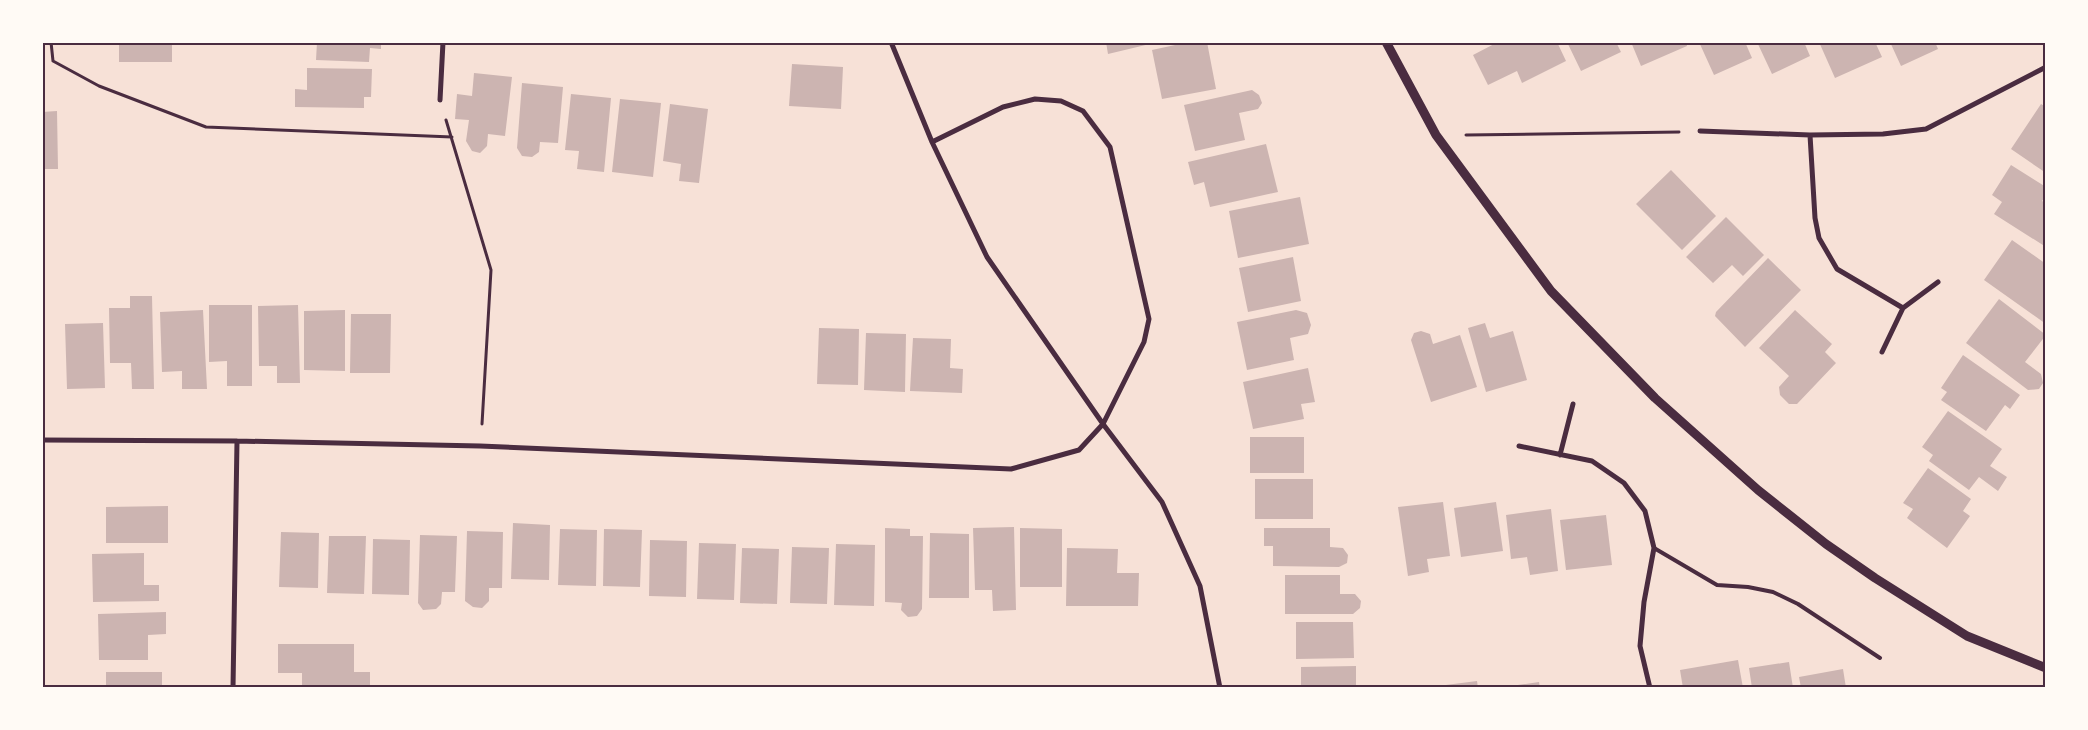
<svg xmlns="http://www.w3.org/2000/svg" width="2088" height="730" font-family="'Work Sans',sans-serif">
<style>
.building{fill:#ccb4b1}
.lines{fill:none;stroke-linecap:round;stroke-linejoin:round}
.path{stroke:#4a2c40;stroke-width:3}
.service{stroke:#4a2c40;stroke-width:4}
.minor{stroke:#4a2c40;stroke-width:5}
.tertiary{stroke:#4a2c40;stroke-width:9}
.neatline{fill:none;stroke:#4a2c40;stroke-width:2}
</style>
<rect width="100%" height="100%" fill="#f7e1d7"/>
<path class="building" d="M 119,42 L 172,42 L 172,62 L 119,62 Z
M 317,42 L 381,42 L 381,49 L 370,48 L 369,62 L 316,60 Z
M 1106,42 L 1154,42 L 1154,43 L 1108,54 Z
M 1189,42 L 1207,42 L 1216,89 L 1162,99 L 1152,50 Z
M 1498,42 L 1557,42 L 1566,61 L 1522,83 L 1517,71 L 1488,85 L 1473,55 Z
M 1567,42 L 1616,42 L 1621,52 L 1581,71 Z
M 1631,42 L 1686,42 L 1687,46 L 1641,66 Z
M 1699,42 L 1745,42 L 1752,58 L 1714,75 Z
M 1757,42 L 1804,42 L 1810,56 L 1772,74 Z
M 1819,42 L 1875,42 L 1882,57 L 1835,78 Z
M 1890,42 L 1935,42 L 1938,49 L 1901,66 Z
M 792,64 L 843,67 L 841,109 L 789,106 Z
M 307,68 L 372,69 L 371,97 L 364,97 L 364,108 L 295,107 L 295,89 L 307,90 Z
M 474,73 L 512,77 L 505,136 L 488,134 L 487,146 L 480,153 L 472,151 L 466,141 L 469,120 L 455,119 L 457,94 L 472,96 Z
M 522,83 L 563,87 L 558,143 L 540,142 L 539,152 L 532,157 L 522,156 L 517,148 Z
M 1252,90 L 1259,95 L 1262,103 L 1258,109 L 1239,113 L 1245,140 L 1195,151 L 1184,105 Z
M 571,94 L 611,98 L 604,172 L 577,169 L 579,151 L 565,150 Z
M 620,99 L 661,103 L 653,177 L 612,172 Z
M 670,104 L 708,109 L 699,183 L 679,181 L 681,164 L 663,161 Z
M 2041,104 L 2046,107 L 2046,173 L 2011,149 Z
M 57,111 L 58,169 L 42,169 L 42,112 Z
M 1266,144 L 1278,192 L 1210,207 L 1204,182 L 1194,185 L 1188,162 Z
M 2011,165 L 2046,187 L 2046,196 L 2042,201 L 2046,203 L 2046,247 L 1994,214 L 2002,202 L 1992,195 Z
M 1671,170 L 1716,216 L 1682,250 L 1636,204 Z
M 1300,197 L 1309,244 L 1238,258 L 1229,211 Z
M 1726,217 L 1764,255 L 1743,276 L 1732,265 L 1713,283 L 1686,257 Z
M 2012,240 L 2046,264 L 2046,324 L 1984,280 Z
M 1293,257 L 1301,301 L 1248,312 L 1239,268 Z
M 1768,258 L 1801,290 L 1745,347 L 1715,316 L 1716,312 Z
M 130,296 L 152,296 L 154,389 L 132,389 L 131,363 L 110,363 L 109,308 L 130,308 Z
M 1999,299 L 2046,335 L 2025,362 L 2041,374 L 2043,383 L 2039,389 L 2028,390 L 1966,343 Z
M 209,305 L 252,305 L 252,386 L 227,386 L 227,361 L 209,362 Z
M 298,305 L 300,383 L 277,383 L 277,366 L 259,366 L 258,306 Z
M 203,310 L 207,389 L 182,389 L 182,371 L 162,372 L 160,312 Z
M 345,310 L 345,371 L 304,370 L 304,311 Z
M 1296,310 L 1307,313 L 1311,325 L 1308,334 L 1290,338 L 1294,360 L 1247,370 L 1237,322 Z
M 1795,310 L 1832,344 L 1825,352 L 1836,363 L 1797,404 L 1789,404 L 1780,395 L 1779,387 L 1789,376 L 1759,348 Z
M 351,314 L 391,314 L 390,373 L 350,373 Z
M 103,323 L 105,388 L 67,389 L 65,324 Z
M 1485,323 L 1490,338 L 1513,331 L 1527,380 L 1486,392 L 1468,328 Z
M 819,328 L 859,329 L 858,385 L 817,384 Z
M 1421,331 L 1430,334 L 1433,344 L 1460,335 L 1477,387 L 1431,402 L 1411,340 L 1414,333 Z
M 866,333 L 906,334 L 905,392 L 864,390 Z
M 913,338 L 951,339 L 950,368 L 963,369 L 962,393 L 910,391 Z
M 1963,355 L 2020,395 L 2010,409 L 2005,405 L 1986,431 L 1941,400 L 1947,392 L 1941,388 Z
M 1308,368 L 1315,402 L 1301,404 L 1304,419 L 1253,429 L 1243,382 Z
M 1948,411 L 2002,449 L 1990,466 L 2007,477 L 1998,491 L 1979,477 L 1969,490 L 1929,461 L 1933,455 L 1922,447 Z
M 1250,437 L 1304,437 L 1304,473 L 1250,473 Z
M 1928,468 L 1971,499 L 1963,511 L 1970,516 L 1947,548 L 1907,518 L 1913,509 L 1903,503 Z
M 1255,479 L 1313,479 L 1313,519 L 1255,519 Z
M 1443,502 L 1450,556 L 1427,559 L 1429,572 L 1408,576 L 1398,507 Z
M 1496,502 L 1503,551 L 1461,557 L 1454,508 Z
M 168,506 L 168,543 L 106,543 L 106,507 Z
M 1551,509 L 1558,571 L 1530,575 L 1527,557 L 1511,559 L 1506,515 Z
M 1606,515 L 1612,565 L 1566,570 L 1560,520 Z
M 513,523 L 550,525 L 549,580 L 511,579 Z
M 1014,527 L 1016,610 L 993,611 L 992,590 L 975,590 L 973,528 Z
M 885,528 L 910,529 L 910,536 L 923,536 L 922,609 L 917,616 L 908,617 L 901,610 L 902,603 L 885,602 Z
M 1020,528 L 1062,529 L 1062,587 L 1020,587 Z
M 1264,528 L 1330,528 L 1330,547 L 1343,548 L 1348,555 L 1347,563 L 1339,567 L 1273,566 L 1273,546 L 1264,546 Z
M 560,529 L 597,530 L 596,586 L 558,585 Z
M 604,529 L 642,530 L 640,587 L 603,586 Z
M 467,531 L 503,532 L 502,588 L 489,588 L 489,601 L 482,608 L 473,607 L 465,601 Z
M 281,532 L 319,533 L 318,588 L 279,587 Z
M 930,533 L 969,534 L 969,598 L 929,598 Z
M 420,535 L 457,536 L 455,592 L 442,592 L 441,604 L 436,609 L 423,610 L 418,603 Z
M 329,536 L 366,536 L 364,594 L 327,593 Z
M 373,539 L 410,540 L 409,595 L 372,594 Z
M 650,540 L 687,541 L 686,597 L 649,596 Z
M 699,543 L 736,544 L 734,600 L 697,599 Z
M 836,544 L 875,545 L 874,606 L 834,605 Z
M 792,547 L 829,548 L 827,604 L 790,603 Z
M 742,548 L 779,549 L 777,604 L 740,603 Z
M 1067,548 L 1118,549 L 1117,573 L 1139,573 L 1138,606 L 1066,606 Z
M 144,553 L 144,585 L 159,585 L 159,601 L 93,602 L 92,554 Z
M 1285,575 L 1340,575 L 1340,594 L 1355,594 L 1361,601 L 1360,608 L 1353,614 L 1285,614 Z
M 166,612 L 166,634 L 148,635 L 148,660 L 99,660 L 98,614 Z
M 1296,622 L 1353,622 L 1354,658 L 1296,659 Z
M 278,644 L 354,644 L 354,672 L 370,672 L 370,688 L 302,688 L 302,673 L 278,673 Z
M 1738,660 L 1743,688 L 1683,688 L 1680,670 Z
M 1789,662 L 1793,688 L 1752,688 L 1749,668 Z
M 1356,666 L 1356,688 L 1301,688 L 1301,667 Z
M 1843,669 L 1846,688 L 1801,688 L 1799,677 Z
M 106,672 L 162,672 L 162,688 L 106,688 Z
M 1477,681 L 1478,688 L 1438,688 L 1438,686 Z
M 1539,682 L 1540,688 L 1511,688 L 1511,686 Z"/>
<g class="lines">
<path class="path" d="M 51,42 L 53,61 L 99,86 L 206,127 L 452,137
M 446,120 L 491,270 L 482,424
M 1466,135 L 1679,132"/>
<path class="service" d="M 1654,548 L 1717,585 L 1748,587 L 1773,592 L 1798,604 L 1880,658"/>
<path class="minor" d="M 891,42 L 932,142 L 987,257 L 1103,424 L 1162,502 L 1200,586 L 1220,688
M 440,100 L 443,42
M 1700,131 L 1810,135 L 1883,134 L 1926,129 L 2046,67
M 1810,135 L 1815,218 L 1819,238 L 1837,269 L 1903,308
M 1882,352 L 1903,308 L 1938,282
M 42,440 L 237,441 L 480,446 L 1011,469 L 1079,450 L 1103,424 L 1144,342 L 1149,319 L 1110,147 L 1083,111 L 1061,101 L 1035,99 L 1003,107 L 932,142
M 1519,446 L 1592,461 L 1624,483 L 1645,511 L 1654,548 L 1644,602 L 1640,646 L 1650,688
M 1560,455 L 1573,404
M 233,688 L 237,441"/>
<path class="tertiary" d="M 1386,42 L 1436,135 L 1551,291 L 1655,398 L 1758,490 L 1826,544 L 1875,578 L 1967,636 L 2046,668"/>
</g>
<rect width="2088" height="730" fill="none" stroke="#fffaf5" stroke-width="88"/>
<rect x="44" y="44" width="2000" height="642" class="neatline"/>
</svg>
